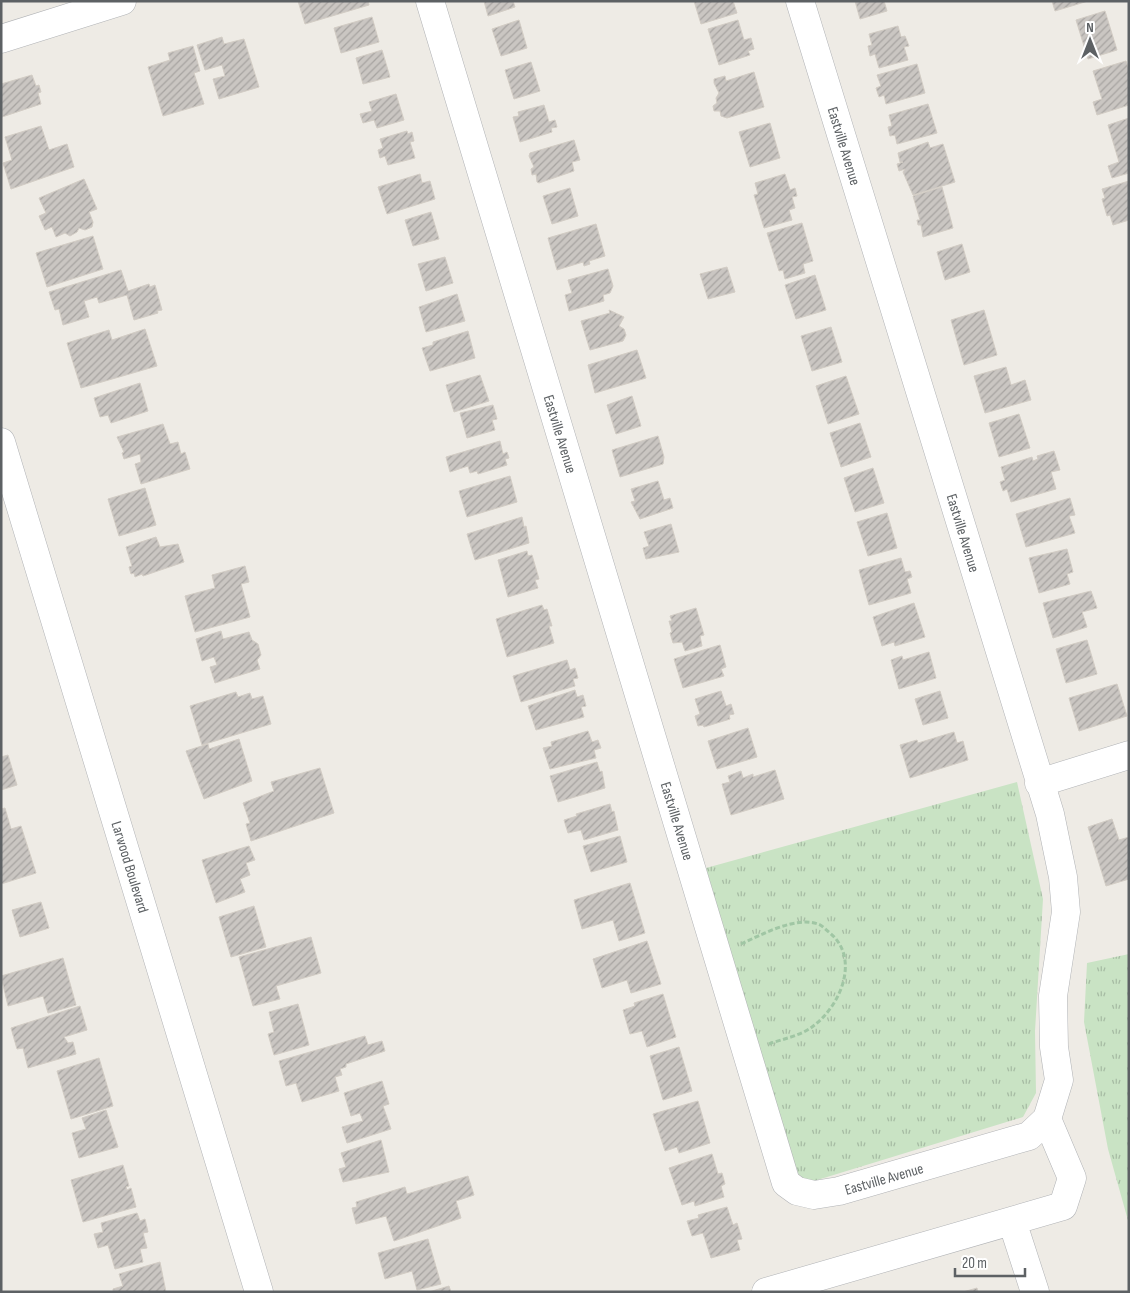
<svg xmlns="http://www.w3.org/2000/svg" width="1130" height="1293" font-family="'Sofia Sans Condensed',sans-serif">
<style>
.grass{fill:url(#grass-tufts)}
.building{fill:url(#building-hatch);stroke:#d2ccc4}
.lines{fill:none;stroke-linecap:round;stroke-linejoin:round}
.minor-casing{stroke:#b1b3b6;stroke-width:29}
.path{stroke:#a0c6a4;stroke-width:3;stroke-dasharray:5 2.5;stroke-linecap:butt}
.minor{stroke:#fff;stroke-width:28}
.labels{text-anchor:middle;stroke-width:4.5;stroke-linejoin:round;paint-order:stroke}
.street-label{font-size:15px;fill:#5d6164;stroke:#fff}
</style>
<defs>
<pattern id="grass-tufts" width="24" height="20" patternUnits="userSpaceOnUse" patternTransform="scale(1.25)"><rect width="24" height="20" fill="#c9e3c4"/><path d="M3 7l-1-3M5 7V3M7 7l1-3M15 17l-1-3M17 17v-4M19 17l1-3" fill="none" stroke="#a6bba3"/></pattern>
<pattern id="building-hatch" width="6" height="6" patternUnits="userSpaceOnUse" patternTransform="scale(1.25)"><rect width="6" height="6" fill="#cac6c2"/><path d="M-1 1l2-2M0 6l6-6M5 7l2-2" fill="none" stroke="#a7a4a1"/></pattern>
</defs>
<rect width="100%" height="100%" fill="#eeebe5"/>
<path class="grass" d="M 1017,782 L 1043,899 L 1035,1031 L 1036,1093 L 1023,1117 L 814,1181 L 800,1177 L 792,1161 L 706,868 Z
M 1129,954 L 1129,1224 L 1108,1149 L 1084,1022 L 1087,963 Z"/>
<path class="building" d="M 298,1 L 368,1 L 369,5 L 305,24 Z
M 484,1 L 513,1 L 515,7 L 488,16 Z
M 694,1 L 733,1 L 737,13 L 701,24 Z
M 855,1 L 884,1 L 887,11 L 860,19 Z
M 1052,1 L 1088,1 L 1055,11 Z
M 1105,11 L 1117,50 L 1088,59 L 1076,20 Z
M 372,17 L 379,42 L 341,53 L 334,28 Z
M 519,20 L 527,48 L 501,56 L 492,29 Z
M 738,20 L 744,40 L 751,38 L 754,49 L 748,51 L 750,55 L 719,65 L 708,29 Z
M 898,26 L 901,37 L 905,36 L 909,46 L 904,47 L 908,60 L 879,68 L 875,54 L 870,56 L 868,46 L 872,45 L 869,34 Z
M 222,37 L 224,44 L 244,39 L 259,87 L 219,99 L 213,79 L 225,76 L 222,65 L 205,70 L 197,45 Z
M 193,46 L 200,71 L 194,73 L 204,104 L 163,116 L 148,67 L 170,60 L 168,53 Z
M 382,50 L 390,77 L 363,84 L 356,58 Z
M 1126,61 L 1129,70 L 1129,105 L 1097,115 L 1093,102 L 1102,99 L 1093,71 Z
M 531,62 L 540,91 L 514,99 L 505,70 Z
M 917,64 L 925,93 L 886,104 L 884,95 L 879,97 L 876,88 L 881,86 L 877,75 Z
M 754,72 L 764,107 L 727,118 L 721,116 L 720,111 L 714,111 L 713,106 L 717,103 L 716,98 L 719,93 L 714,83 L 714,79 L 725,76 L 726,81 Z
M 32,75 L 36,86 L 39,85 L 41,92 L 38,93 L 41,104 L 2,117 L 1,84 Z
M 396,94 L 404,120 L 377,128 L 374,120 L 363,123 L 360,114 L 372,111 L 369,102 Z
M 928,104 L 937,133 L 897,144 L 895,135 L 890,136 L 888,127 L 892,126 L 889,115 Z
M 544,105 L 549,122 L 555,120 L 557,127 L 551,128 L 552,132 L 520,142 L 513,117 L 519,116 L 518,112 Z
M 1129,118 L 1129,173 L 1112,178 L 1108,166 L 1119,162 L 1108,125 Z
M 770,123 L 780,158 L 750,167 L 739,132 Z
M 41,126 L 49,150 L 67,144 L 74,167 L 11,189 L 3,163 L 12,160 L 5,137 Z
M 407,131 L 408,134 L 412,132 L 414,141 L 410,142 L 415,158 L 388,165 L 385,156 L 380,158 L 378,150 L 383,148 L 380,139 Z
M 574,140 L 580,160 L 572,162 L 574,171 L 539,183 L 537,182 L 536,174 L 532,175 L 531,169 L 534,167 L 529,156 L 530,153 Z
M 928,142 L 930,148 L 943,144 L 955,182 L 913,195 L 903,172 L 905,169 L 899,171 L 897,164 L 903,162 L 900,162 L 898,153 Z
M 420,174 L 422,183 L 430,181 L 435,199 L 387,214 L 378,187 Z
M 785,174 L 790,190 L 795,188 L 797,196 L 792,197 L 795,208 L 789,210 L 792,220 L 764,228 L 754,195 L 758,194 L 755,183 Z
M 84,179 L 97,209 L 89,212 L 93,222 L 92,227 L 85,230 L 79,228 L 77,232 L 70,236 L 65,233 L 56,237 L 52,227 L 45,230 L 39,216 L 46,213 L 39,198 Z
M 1129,181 L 1129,220 L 1113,225 L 1110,215 L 1107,216 L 1102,199 L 1105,198 L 1102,189 Z
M 942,187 L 953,228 L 923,237 L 921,225 L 918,225 L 917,220 L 920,220 L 913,196 Z
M 570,188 L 578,216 L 552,224 L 543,196 Z
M 431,212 L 439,239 L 413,246 L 405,220 Z
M 802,223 L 813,261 L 803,264 L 805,273 L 785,279 L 783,270 L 779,271 L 767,233 Z
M 596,224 L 605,256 L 589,261 L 590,264 L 584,266 L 583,262 L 557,270 L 548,238 Z
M 93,236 L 103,269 L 47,287 L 36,253 Z
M 962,244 L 970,272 L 945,280 L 937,252 Z
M 445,257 L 453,283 L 426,291 L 418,264 Z
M 727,267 L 735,292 L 708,299 L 700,274 Z
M 608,269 L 613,286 L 610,293 L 603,295 L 604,301 L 569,311 L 565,295 L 572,293 L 568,280 Z
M 121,270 L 128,291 L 149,284 L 150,287 L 155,285 L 162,310 L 157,311 L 158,313 L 134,320 L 127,295 L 99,303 L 97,297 L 84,301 L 89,317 L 63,325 L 59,309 L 55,310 L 49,292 Z
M 815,275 L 826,310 L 796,319 L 785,285 Z
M 457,294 L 465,321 L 426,332 L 419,307 Z
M 609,310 L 624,317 L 619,326 L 624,329 L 626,335 L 623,341 L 590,350 L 581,321 L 610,313 Z
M 984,310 L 997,355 L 964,365 L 951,320 Z
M 831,327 L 842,362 L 812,371 L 801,336 Z
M 145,329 L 157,366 L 81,388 L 67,343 L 109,330 L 112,340 Z
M 468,331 L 475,358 L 430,371 L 422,348 L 433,345 L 433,342 Z
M 637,350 L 646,378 L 595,393 L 588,365 Z
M 1006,367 L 1011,385 L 1025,380 L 1031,400 L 985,413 L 974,376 Z
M 480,375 L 489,401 L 454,412 L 446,385 Z
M 846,376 L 859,414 L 828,424 L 816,386 Z
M 140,383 L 148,411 L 111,423 L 108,415 L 100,417 L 94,398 Z
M 632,396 L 641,426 L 616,434 L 607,405 Z
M 493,405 L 497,419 L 492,420 L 495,430 L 467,438 L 460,413 Z
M 1019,414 L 1030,448 L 999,457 L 989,423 Z
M 860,423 L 871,457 L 841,467 L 830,433 Z
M 163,424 L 170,444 L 178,442 L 181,454 L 185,452 L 190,469 L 141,484 L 135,464 L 141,462 L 140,454 L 124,459 L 122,453 L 124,452 L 117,437 Z
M 658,436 L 664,457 L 663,464 L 620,477 L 612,450 Z
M 500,441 L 503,454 L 507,452 L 509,458 L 505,459 L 507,465 L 478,474 L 477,471 L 470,473 L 468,466 L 450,472 L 446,457 Z
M 1054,451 L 1060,470 L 1051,472 L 1056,489 L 1011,502 L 1007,489 L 1003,491 L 1000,482 L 1005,480 L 1001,467 L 1032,457 L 1033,461 L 1038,459 L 1037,456 Z
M 873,468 L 884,503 L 855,512 L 844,478 Z
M 510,476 L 517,502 L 467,517 L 459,491 Z
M 658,481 L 664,500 L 670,498 L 673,508 L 640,519 L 631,502 L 635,501 L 631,489 Z
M 145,488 L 156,525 L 119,536 L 108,499 Z
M 1070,498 L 1075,515 L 1069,516 L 1075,533 L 1026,547 L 1016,514 Z
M 887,513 L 897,548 L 868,556 L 857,522 Z
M 522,517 L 524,527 L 526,526 L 529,543 L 475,560 L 467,534 Z
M 671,524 L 679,552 L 646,559 L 643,548 L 649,546 L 644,532 Z
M 156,537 L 160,547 L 178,544 L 184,562 L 143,576 L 142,574 L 135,577 L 134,573 L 131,574 L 129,567 L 132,566 L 126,547 Z
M 1067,549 L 1073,572 L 1067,574 L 1070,584 L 1039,593 L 1029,558 Z
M 527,551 L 528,556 L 532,555 L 539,579 L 535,580 L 538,588 L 508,597 L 498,560 Z
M 901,558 L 905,572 L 910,571 L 912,577 L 907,579 L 911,593 L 869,605 L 859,570 Z
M 245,566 L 249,582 L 241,584 L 250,617 L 195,632 L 185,596 L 215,588 L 212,575 Z
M 1091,591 L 1097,608 L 1082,612 L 1087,627 L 1053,638 L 1043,603 Z
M 914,603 L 925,637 L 895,646 L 894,642 L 882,646 L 873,617 Z
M 542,605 L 544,610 L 547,609 L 552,626 L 549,626 L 554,643 L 507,657 L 496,619 Z
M 696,608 L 704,635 L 700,636 L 702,646 L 685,651 L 682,642 L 673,643 L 670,633 L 672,632 L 669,621 L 672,621 L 670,616 Z
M 221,631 L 223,639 L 249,632 L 252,640 L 258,644 L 261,655 L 257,660 L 260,669 L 215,683 L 210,667 L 217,665 L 214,657 L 202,661 L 196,639 Z
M 1087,640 L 1097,674 L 1066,683 L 1056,649 Z
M 720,645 L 726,667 L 721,669 L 724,676 L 683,688 L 674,659 Z
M 929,652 L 936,678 L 899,689 L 891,660 L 902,656 L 903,660 Z
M 567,660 L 570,670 L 575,668 L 578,678 L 573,679 L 575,686 L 521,702 L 513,676 Z
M 1117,684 L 1127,716 L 1079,731 L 1069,698 Z
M 575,690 L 577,697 L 583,695 L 586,706 L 581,707 L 584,717 L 536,730 L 528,706 Z
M 721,691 L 726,706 L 731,704 L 734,714 L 729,715 L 730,719 L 704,727 L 703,725 L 698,726 L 695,716 L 700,714 L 695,699 Z
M 940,691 L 948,718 L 923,725 L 915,699 Z
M 236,692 L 238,697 L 250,693 L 252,699 L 263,696 L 271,724 L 202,745 L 190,706 Z
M 748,728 L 757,757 L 717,769 L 708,741 Z
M 588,731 L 592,742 L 598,740 L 601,748 L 594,750 L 596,758 L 550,769 L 543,748 L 552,746 L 551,742 Z
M 954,732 L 957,743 L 963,741 L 968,760 L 910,778 L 900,745 L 917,740 L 918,743 Z
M 239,739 L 252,781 L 204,799 L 186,751 L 208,744 L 209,749 Z
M 8,755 L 17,785 L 1,790 L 1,757 Z
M 597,762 L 600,772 L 602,771 L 605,788 L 558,802 L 550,776 Z
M 320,768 L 334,813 L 251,841 L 246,824 L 250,823 L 243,803 L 274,791 L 271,782 Z
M 775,770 L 784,799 L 731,815 L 722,784 L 730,782 L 728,776 L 741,771 L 743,778 L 753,774 L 753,777 Z
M 610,804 L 612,812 L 614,811 L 618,830 L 584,840 L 581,830 L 568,833 L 564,820 L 577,816 L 576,814 Z
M 5,808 L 11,829 L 21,826 L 36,873 L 1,884 L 1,809 Z
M 1112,819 L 1119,840 L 1129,837 L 1129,879 L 1106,886 L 1088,827 Z
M 620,836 L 627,862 L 591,872 L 583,846 Z
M 249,846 L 255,860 L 246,863 L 250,875 L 240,879 L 245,892 L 216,903 L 202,860 Z
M 630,883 L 645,933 L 619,941 L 613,920 L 582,929 L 574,900 Z
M 41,902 L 49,928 L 20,937 L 12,910 Z
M 254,906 L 266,947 L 231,957 L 219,917 Z
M 311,937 L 321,973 L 276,986 L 280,999 L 253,1006 L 239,957 Z
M 647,941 L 661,984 L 631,993 L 627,980 L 602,988 L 593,959 Z
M 63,958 L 76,1005 L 48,1013 L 43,996 L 8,1006 L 1,976 Z
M 663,994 L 676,1037 L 647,1047 L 642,1031 L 630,1034 L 623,1010 L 635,1006 L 634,1003 Z
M 298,1004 L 309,1045 L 274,1055 L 268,1034 L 274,1032 L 269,1012 Z
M 80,1006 L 87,1030 L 64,1037 L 68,1043 L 73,1042 L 76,1054 L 28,1068 L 23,1048 L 17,1049 L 11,1028 Z
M 365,1036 L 368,1045 L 382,1041 L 385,1051 L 346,1064 L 346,1067 L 340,1069 L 342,1075 L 335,1077 L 339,1091 L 302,1102 L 296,1083 L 286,1086 L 279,1061 Z
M 679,1047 L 692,1091 L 663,1100 L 650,1056 Z
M 99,1058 L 113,1106 L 71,1119 L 57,1071 Z
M 382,1081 L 389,1104 L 383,1106 L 391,1129 L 347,1143 L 342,1127 L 363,1121 L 360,1113 L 351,1116 L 344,1093 Z
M 698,1101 L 710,1143 L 679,1153 L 677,1147 L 665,1151 L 653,1114 Z
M 106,1110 L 118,1147 L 79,1158 L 72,1133 L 86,1129 L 82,1118 Z
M 381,1140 L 389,1172 L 343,1182 L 339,1169 L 346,1167 L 341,1153 Z
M 712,1154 L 718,1174 L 722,1173 L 725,1184 L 721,1186 L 724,1197 L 695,1206 L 694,1201 L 682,1205 L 669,1168 Z
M 123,1165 L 129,1186 L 126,1187 L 127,1190 L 131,1188 L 136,1207 L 83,1222 L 71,1180 Z
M 468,1176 L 474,1195 L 456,1201 L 461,1218 L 394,1241 L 386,1216 L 356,1224 L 352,1208 L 357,1207 L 356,1202 L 405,1187 L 407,1194 Z
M 727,1207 L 733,1225 L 737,1223 L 742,1239 L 737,1240 L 740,1250 L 711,1258 L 703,1233 L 692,1236 L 687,1221 L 699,1218 L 698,1215 Z
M 137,1213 L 140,1221 L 145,1219 L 148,1232 L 143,1233 L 147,1248 L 140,1249 L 143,1262 L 115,1269 L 108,1245 L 98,1248 L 94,1234 L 103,1232 L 101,1223 Z
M 428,1239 L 441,1284 L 417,1290 L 412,1271 L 385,1279 L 378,1253 Z
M 160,1262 L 166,1292 L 113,1292 L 113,1289 L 123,1286 L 119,1274 Z
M 449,1286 L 451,1292 L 429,1292 Z
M 977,1288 L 978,1292 L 963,1292 Z"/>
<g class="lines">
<defs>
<path id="minor" d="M 430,1 L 786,1183 L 797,1191 L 814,1195 L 839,1191 L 1029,1136 L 1047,1119 L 1059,1080 L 1054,1047 L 1053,996 L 1066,912 L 1063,877 L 1050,814 L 800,1
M 1,39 L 122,1
M 1,442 L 259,1292
M 1039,783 L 1129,755
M 1012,1221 L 1035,1292
M 766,1292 L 1063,1206 L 1072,1178 L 1047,1119"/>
</defs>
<use href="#minor" class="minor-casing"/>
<path class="path" d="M 741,944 C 761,935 795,916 818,924 C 822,925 826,930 830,933 C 861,959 840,1007 812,1027 C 800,1036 782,1039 769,1044"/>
<use href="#minor" class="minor"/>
</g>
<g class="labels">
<g class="street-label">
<text transform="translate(844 146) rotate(73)" y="5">Eastville Avenue</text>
<text transform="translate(560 434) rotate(73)" y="5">Eastville Avenue</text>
<text transform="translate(963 533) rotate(73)" y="5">Eastville Avenue</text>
<text transform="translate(677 821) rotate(73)" y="5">Eastville Avenue</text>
<text transform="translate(130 867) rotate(73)" y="5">Larwood Boulevard</text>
<text transform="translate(884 1179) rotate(-16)" y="5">Eastville Avenue</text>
</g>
</g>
<rect width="1130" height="1293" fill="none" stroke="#5d6164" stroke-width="5"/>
<g transform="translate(1090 40)" stroke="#ffffff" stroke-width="4" paint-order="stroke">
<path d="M0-4L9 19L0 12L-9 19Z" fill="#5d6164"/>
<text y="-8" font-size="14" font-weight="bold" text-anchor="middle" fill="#5d6164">N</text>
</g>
<path d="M955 1268v8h70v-8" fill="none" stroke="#5d6164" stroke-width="2.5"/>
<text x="962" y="1268" font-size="15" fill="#5d6164" stroke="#ffffff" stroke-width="4" paint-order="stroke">20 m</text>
</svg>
